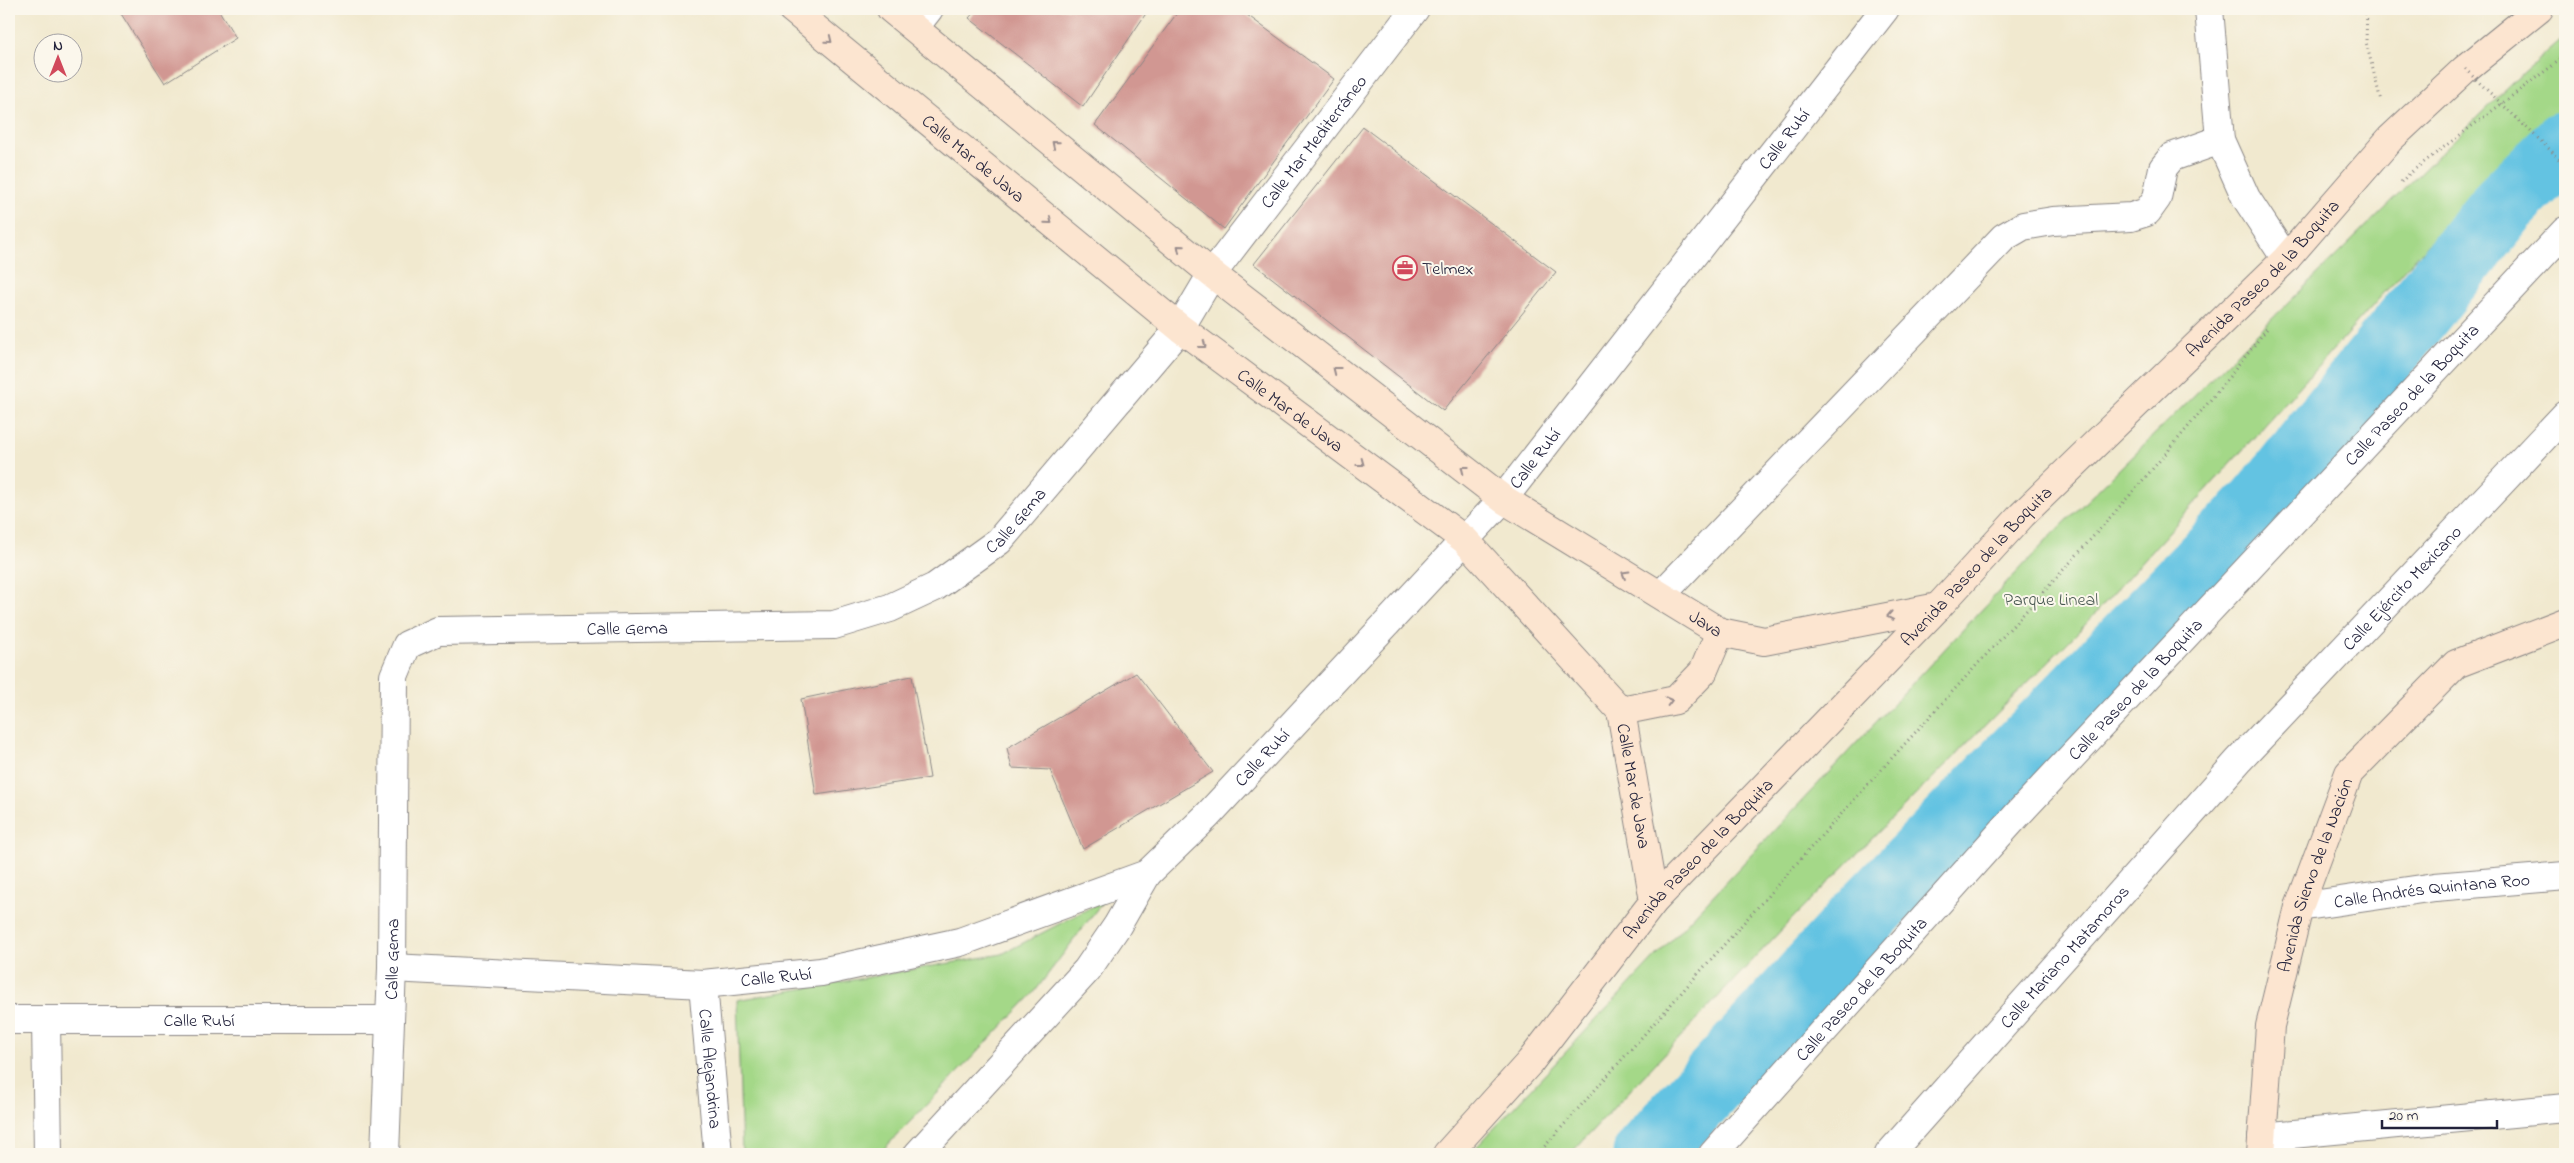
<svg xmlns="http://www.w3.org/2000/svg" width="2574" height="1163" font-family="'Indie Flower',sans-serif">
<style>
.green{fill:#a4d888;stroke:#637d62}
.lines{fill:none;stroke-linecap:round;stroke-linejoin:round}
.river{stroke:#64c3e2;stroke-width:69}
.building{fill:#d19792}
.street-casing{stroke:#8a8685;stroke-width:30}
.secondary-casing{stroke:#8a8685;stroke-width:30}
.path{stroke:#8a8685;stroke-width:3;stroke-dasharray:1 4;stroke-linecap:butt}
.street{stroke:#fff;stroke-width:28}
.secondary{stroke:#fce5d0;stroke-width:28}
.path-bridge{stroke:#8a8685;stroke-width:3;stroke-dasharray:1 4;stroke-linecap:butt}
.oneway{stroke:#9a8d8d}
.labels{text-anchor:middle;stroke-width:4;stroke-linejoin:round;paint-order:stroke}
.street-label{font-size:18px;fill:#22223b;stroke:#fbf7ec}
.poi-label{font-size:18px;fill:#22223b;stroke:#fbf7ec;text-anchor:start}
.park-label{font-size:18px;fill:#495952;stroke:#fbf7ec}
</style>
<rect width="100%" height="100%" fill="#fbf7ec"/>
<filter id="ink" filterUnits="userSpaceOnUse"><feTurbulence type="fractalNoise" baseFrequency=".02" numOctaves="2"/><feDisplacementMap in="SourceGraphic" scale="10" xChannelSelector="R" yChannelSelector="G"/><feConvolveMatrix kernelMatrix="1 2 1 2 8 2 1 2 1" color-interpolation-filters="sRGB"/></filter>
<filter id="wash" filterUnits="userSpaceOnUse"><feTurbulence type="fractalNoise" baseFrequency=".0096" numOctaves="4" result="noise"/><feDisplacementMap in="SourceGraphic" scale="20" xChannelSelector="R" yChannelSelector="G"/><feGaussianBlur stdDeviation="1.12" result="paint"/><feColorMatrix in="noise" values="0 0 0 0 0 0 0 0 0 0 0 0 0 0 0 0 0 1.4 0 .05"/><feComposite in="paint" operator="in"/></filter>
<g filter="url(#wash)">
<rect width="100%" height="100%" fill="#f1e9cf"/>
<path class="green" d="M 2565,36 L 2565,110 L 2476,191 L 2084,626 L 1787,924 L 1570,1154 L 1470,1154 L 2051,536 L 2514,81 Z
M 1103,901 L 1033,994 L 879,1154 L 742,1154 L 737,1000 L 1002,954 Z"/>
<g class="lines">
<path class="river" d="M 1647,1154 L 1872,907 L 2262,504 L 2504,205 L 2565,145"/>
</g>
<g id="blocks">
<path class="building" d="M 118,9 L 218,9 L 236,38 L 165,83 Z
M 977,9 L 1149,9 L 1083,107 L 969,18 Z
M 1180,9 L 1239,9 L 1334,79 L 1224,229 L 1095,125 Z
M 1363,127 L 1556,272 L 1443,411 L 1254,264 Z
M 1136,673 L 1213,772 L 1083,849 L 1050,770 L 1012,768 L 1007,748 Z
M 912,676 L 930,778 L 816,795 L 801,699 Z"/>
</g>
</g>
<g filter="url(#ink)">
<use href="#blocks" fill-opacity="0" stroke="#8a8685" stroke-width="1"/>
<g class="lines">
<defs>
<g id="street">
<path d="M 2209,9 L 2220,140 L 2246,198 L 2286,259"/>
<path d="M 915,27 L 929,9"/>
<path d="M 1661,595 L 2004,237 L 2023,226 L 2053,221 L 2131,217 L 2147,212 L 2157,198 L 2163,168 L 2172,157 L 2220,140"/>
<path id="s1" d="M 2299,907 L 2435,887 L 2565,876"/>
<path id="s2" d="M 392,968 L 703,984 L 821,972 L 960,942 L 1147,874 L 1207,816 L 1503,499 L 1885,9"/>
<path id="s3" d="M 703,984 L 718,1154"/>
<path id="s4" d="M 9,1020 L 390,1020"/>
<path d="M 46,1021 L 48,1154"/>
<path d="M 2262,1137 L 2565,1108"/>
<path id="s5" d="M 385,1154 L 392,968 L 394,676 L 407,645 L 438,631 L 834,625 L 890,608 L 935,587 L 999,541 L 1180,328 L 1212,274 L 1415,9"/>
<path d="M 918,1154 L 1087,970 L 1117,926 L 1147,874"/>
<path id="s6" d="M 1713,1154 L 2017,815 L 2565,231"/>
<path id="s7" d="M 1889,1154 L 2239,760 L 2565,415"/>
</g>
<g id="secondary">
<path id="s8" d="M 792,9 L 1180,328 L 1465,540 L 1621,711 L 1654,901"/>
<path id="s9" d="M 891,9 L 1212,274 L 1503,499 L 1720,632 L 1764,641 L 1938,607"/>
<path d="M 1621,711 L 1676,700 L 1703,672 L 1720,632"/>
<path id="s10" d="M 1447,1154 L 1530,1062 L 1654,901 L 1938,607 L 2022,515 L 2286,259 L 2390,139 L 2465,69 L 2539,9"/>
<path id="s11" d="M 2261,1154 L 2270,1026 L 2299,907 L 2349,773 L 2456,664 L 2565,622"/>
</g>
</defs>
<use href="#street" class="street-casing"/>
<use href="#secondary" class="secondary-casing"/>
<path class="path" d="M 2367,9 L 2366,42 L 2381,101
M 2401,182 L 2411,172 L 2565,56
M 1538,1154 C 1666,1010 1793,866 1923,724 C 2041,594 2162,466 2269,326"/>
<use href="#street" class="street"/>
<use href="#secondary" class="secondary"/>
<path class="path-bridge" d="M 2465,69 L 2565,164"/>
</g>
<defs><path id="oneway-chevron" d="M-2-3.5L2.5 0L-2 3.5" fill="none" stroke-width="1.6" stroke-linecap="round" stroke-linejoin="round" transform="scale(1.25)"/></defs>
<g class="oneway">
<use href="#oneway-chevron" transform="translate(829 40) rotate(39)"/>
<use href="#oneway-chevron" transform="translate(1055 144) rotate(-140)"/>
<use href="#oneway-chevron" transform="translate(1049 221) rotate(39)"/>
<use href="#oneway-chevron" transform="translate(1180 248) rotate(-140)"/>
<use href="#oneway-chevron" transform="translate(1203 345) rotate(37)"/>
<use href="#oneway-chevron" transform="translate(1336 370) rotate(-142)"/>
<use href="#oneway-chevron" transform="translate(1361 463) rotate(37)"/>
<use href="#oneway-chevron" transform="translate(1464 469) rotate(-142)"/>
<use href="#oneway-chevron" transform="translate(1625 574) rotate(-149)"/>
<use href="#oneway-chevron" transform="translate(1890 616) rotate(169)"/>
<use href="#oneway-chevron" transform="translate(1669 701) rotate(-14)"/>
</g>
</g>
<defs>
<symbol id="office-ring" viewBox="-11 -11 22 22"><circle r="9.5" fill="#fbf7ec" stroke="#d1495b" stroke-width="1.5"/><path d="M-6-3h4V-5.5h4V-3h4V5H-6ZM-1-4.5V-3h2v-1.5ZM-6 0V1H6V0Z" fill="#d1495b"/></symbol>
</defs>
<g fill-rule="evenodd">
<use href="#office-ring" x="1391" y="254" width="28" height="28"/>
</g>
<g class="labels">
<g class="street-label">
<text dy="6" stroke="none"><textPath href="#s2" startOffset="1745">Calle Rubí</textPath></text>
<text dy="6" stroke="none"><textPath href="#s5" startOffset="1638">Calle Mar Mediterráneo</textPath></text>
<text dy="6" stroke="none"><textPath href="#s8" startOffset="235">Calle Mar de Java</textPath></text>
<text dy="6" stroke="none"><textPath href="#s10" startOffset="1198">Avenida Paseo de la Boquita</textPath></text>
<text dy="6" stroke="none"><textPath href="#s6" startOffset="1032">Calle Paseo de la Boquita</textPath></text>
<text dy="6" stroke="none"><textPath href="#s8" startOffset="640">Calle Mar de Java</textPath></text>
<text dy="6" stroke="none"><textPath href="#s2" startOffset="1340">Calle Rubí</textPath></text>
<text dy="6" stroke="none"><textPath href="#s5" startOffset="1155">Calle Gema</textPath></text>
<text dy="6" stroke="none"><textPath href="#s10" startOffset="792">Avenida Paseo de la Boquita</textPath></text>
<text dy="6" stroke="none"><textPath href="#s7" startOffset="764">Calle Ejército Mexicano</textPath></text>
<text dy="6" stroke="none"><textPath href="#s9" startOffset="1022">Java</textPath></text>
<text dy="6" stroke="none"><textPath href="#s5" startOffset="735">Calle Gema</textPath></text>
<text dy="6" stroke="none"><textPath href="#s6" startOffset="628">Calle Paseo de la Boquita</textPath></text>
<text dy="6" stroke="none"><textPath href="#s2" startOffset="935">Calle Rubí</textPath></text>
<text dy="6" stroke="none"><textPath href="#s8" startOffset="1165">Calle Mar de Java</textPath></text>
<text dy="6" stroke="none"><textPath href="#s10" startOffset="388">Avenida Paseo de la Boquita</textPath></text>
<text dy="6" stroke="none"><textPath href="#s11" startOffset="286">Avenida Siervo de la Nación</textPath></text>
<text dy="6" stroke="none"><textPath href="#s1" startOffset="134">Calle Andrés Quintana Roo</textPath></text>
<text dy="6" stroke="none"><textPath href="#s7" startOffset="264">Calle Mariano Matamoros</textPath></text>
<text dy="6" stroke="none"><textPath href="#s5" startOffset="195">Calle Gema</textPath></text>
<text dy="6" stroke="none"><textPath href="#s2" startOffset="385">Calle Rubí</textPath></text>
<text dy="6" stroke="none"><textPath href="#s6" startOffset="222">Calle Paseo de la Boquita</textPath></text>
<text dy="6" stroke="none"><textPath href="#s4" startOffset="190">Calle Rubí</textPath></text>
<text dy="6" stroke="none"><textPath href="#s3" startOffset="85">Calle Alejandrina</textPath></text>
</g>
<g class="poi-label">
<text x="1422" y="274">Telmex</text>
</g>
<g class="park-label">
<text x="2051" y="605">Parque Lineal</text>
</g>
</g>
<rect width="2574" height="1163" fill="none" stroke="#fbf7ec" stroke-width="30"/>
<g transform="translate(58 58)"><circle r="24" fill="#fbf7ec" stroke="#a4a2a5"/>
<path d="M0-4L9 19L0 12L-9 19Z" fill="#d1495b"/>
<text y="-8" font-size="14" font-weight="bold" text-anchor="middle" fill="#22223b">N</text>
</g>
<path d="M2382 1120v8h115v-8" fill="none" stroke="#22223b" stroke-width="2.5"/>
<text x="2389" y="1120" font-size="15" fill="#22223b" stroke="#fbf7ec" stroke-width="4" paint-order="stroke">20 m</text>
</svg>
